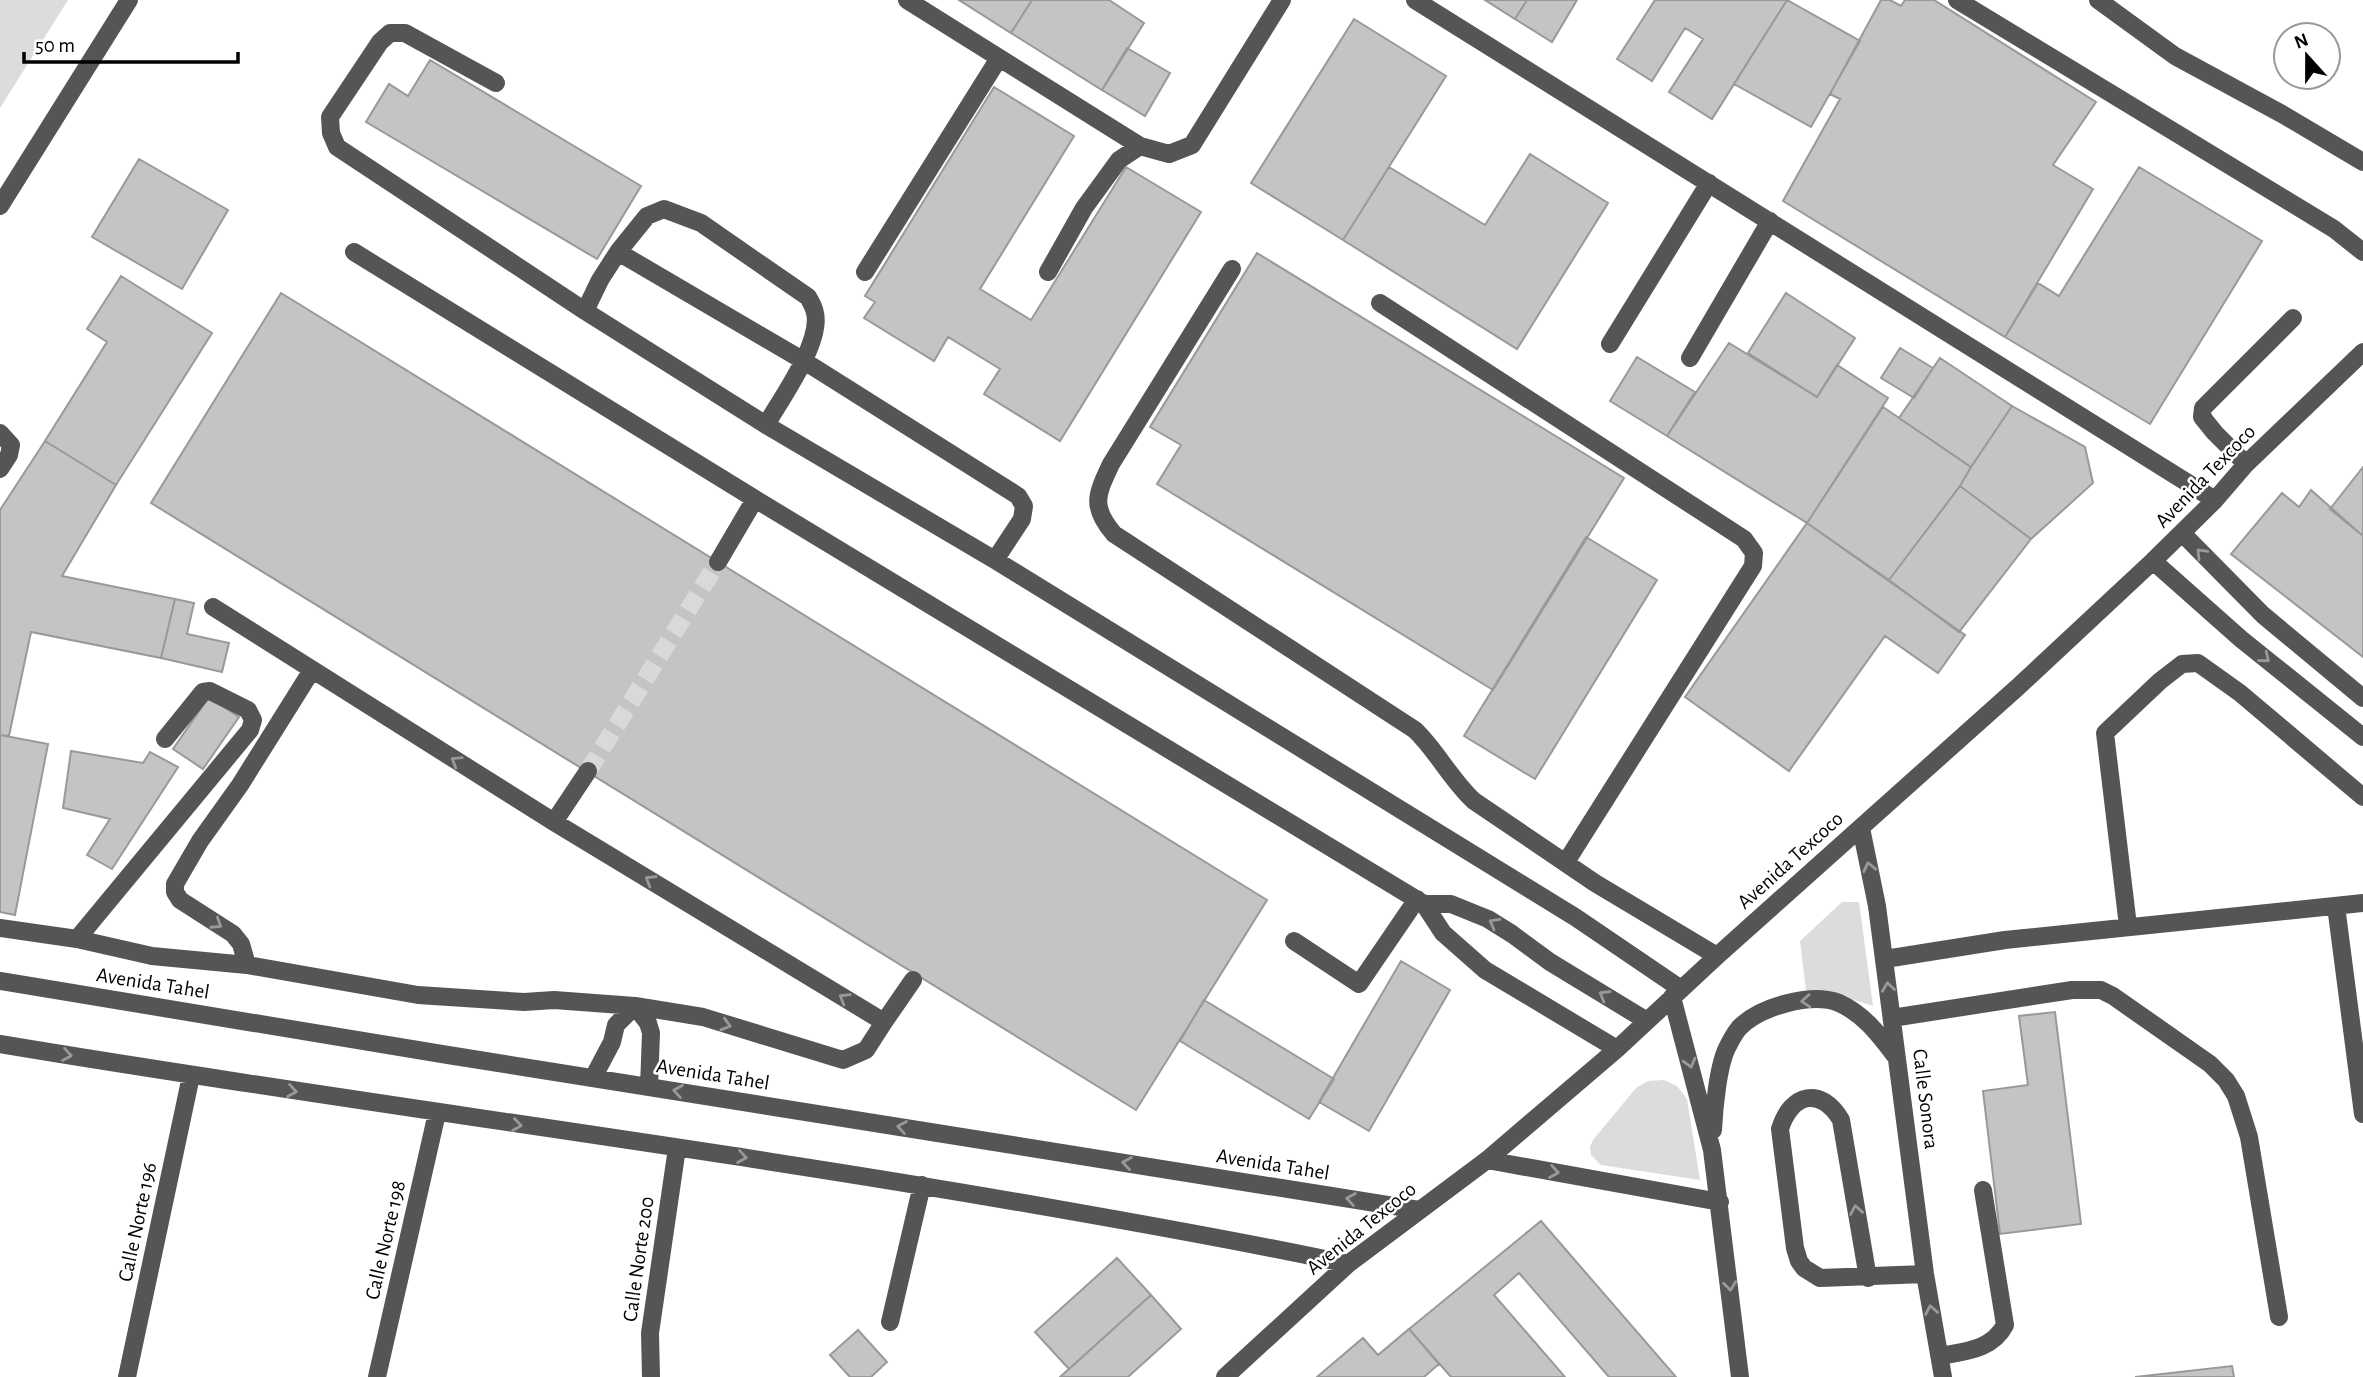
<svg xmlns="http://www.w3.org/2000/svg" width="2363" height="1377" font-family="'Alegreya Sans',sans-serif">
<style>
.green{fill:#dcdcdc}
.building{fill:#c4c4c4;stroke:#999;stroke-width:2}
.lines{fill:none;stroke-linecap:round;stroke-linejoin:round}
.minor-tunnel{stroke:#d9d9d9;stroke-width:18;stroke-dasharray:18 9;stroke-linecap:butt}
.minor{stroke:#555;stroke-width:18}
.oneway{stroke:#999}
.labels{text-anchor:middle;stroke-width:5;stroke-linejoin:round;paint-order:stroke}
.street-label{font-size:21px;fill:#000;stroke:#fff}
</style>
<rect width="100%" height="100%" fill="#fff"/>
<path class="green" d="M 0,0 L 68,0 L 0,108 Z
M 1842,902 L 1859,902 L 1873,1006 L 1823,990 L 1806,990 L 1800,941 Z
M 1664,1080 L 1677,1086 L 1687,1099 L 1700,1180 L 1601,1165 L 1591,1155 L 1590,1147 L 1593,1140 L 1636,1088 L 1648,1081 Z"/>
<path class="building" d="M 959,0 L 1032,0 L 1011,33 Z
M 1032,0 L 1109,0 L 1144,23 L 1102,90 L 1011,33 Z
M 1485,0 L 1527,0 L 1515,19 Z
M 1527,0 L 1577,0 L 1552,42 L 1515,19 Z
M 1655,0 L 1787,0 L 1712,119 L 1669,92 L 1703,39 L 1685,28 L 1652,81 L 1617,59 Z
M 1787,0 L 1860,41 L 1811,127 L 1734,84 Z
M 1881,0 L 1890,0 L 1901,6 L 1905,0 L 1934,0 L 2096,102 L 2053,165 L 2093,189 L 2005,337 L 1783,201 L 1840,99 L 1830,94 Z
M 1354,19 L 1446,76 L 1343,240 L 1251,183 Z
M 1127,48 L 1170,73 L 1145,116 L 1102,90 Z
M 430,60 L 641,186 L 597,259 L 366,122 L 389,84 L 408,96 Z
M 994,87 L 1074,136 L 980,289 L 1031,320 L 1126,167 L 1201,212 L 1060,441 L 984,394 L 1000,369 L 948,337 L 934,361 L 864,318 L 875,302 L 865,296 Z
M 1530,154 L 1608,203 L 1517,349 L 1343,240 L 1389,167 L 1485,225 Z
M 139,159 L 228,210 L 182,289 L 92,237 Z
M 2139,167 L 2262,241 L 2150,424 L 2005,337 L 2038,283 L 2059,296 Z
M 1257,253 L 1624,478 L 1493,690 L 1157,484 L 1181,445 L 1150,427 Z
M 121,276 L 212,333 L 116,485 L 45,441 L 107,342 L 87,329 Z
M 281,293 L 1267,900 L 1136,1110 L 151,503 Z
M 1786,293 L 1855,338 L 1817,397 L 1748,353 Z
M 1729,343 L 1817,397 L 1837,365 L 1888,398 L 1807,523 L 1667,436 Z
M 1900,348 L 1933,368 L 1914,398 L 1881,378 Z
M 1637,357 L 1695,392 L 1667,436 L 1610,401 Z
M 1940,358 L 2012,406 L 1971,467 L 1899,418 Z
M 2012,406 L 2085,447 L 2093,483 L 2031,539 L 1960,486 L 1971,467 Z
M 1883,407 L 1971,467 L 1960,486 L 1889,580 L 1807,523 Z
M 45,441 L 116,485 L 62,576 L 175,599 L 161,658 L 31,632 L 9,736 L 0,735 L 0,510 Z
M 2363,467 L 2363,536 L 2330,509 Z
M 1960,486 L 2031,539 L 1959,632 L 1889,580 Z
M 2311,490 L 2363,536 L 2363,657 L 2231,554 L 2282,493 L 2299,507 Z
M 1807,523 L 1965,635 L 1938,673 L 1885,636 L 1789,771 L 1685,697 Z
M 1586,537 L 1657,580 L 1535,779 L 1464,736 Z
M 175,599 L 194,603 L 187,634 L 229,643 L 222,672 L 161,658 Z
M 209,697 L 239,717 L 203,769 L 173,749 Z
M 0,735 L 48,744 L 15,915 L 0,912 Z
M 71,751 L 143,763 L 150,752 L 178,767 L 112,869 L 87,855 L 110,819 L 63,808 Z
M 1401,961 L 1450,990 L 1369,1131 L 1319,1102 Z
M 1204,1000 L 1334,1079 L 1309,1119 L 1180,1041 Z
M 2055,1012 L 2081,1224 L 2000,1234 L 1983,1091 L 2028,1085 L 2019,1016 Z
M 1541,1221 L 1676,1377 L 1609,1377 L 1519,1273 L 1494,1295 L 1565,1377 L 1451,1377 L 1409,1329 Z
M 1117,1258 L 1151,1295 L 1069,1369 L 1035,1332 Z
M 1151,1295 L 1181,1329 L 1128,1377 L 1060,1377 Z
M 1409,1329 L 1439,1364 L 1424,1377 L 1317,1377 L 1363,1338 L 1378,1355 Z
M 858,1330 L 887,1362 L 871,1377 L 850,1377 L 830,1355 Z
M 2232,1366 L 2234,1377 L 2135,1377 Z"/>
<g class="lines">
<path class="minor-tunnel" d="M 588,771 L 718,562"/>
<path class="minor" d="M 907,0 L 1140,146
M 1415,0 L 2215,500
M 1957,0 L 2334,229 L 2363,252
M 2098,0 L 2175,56 L 2282,114 L 2363,162
M 496,83 L 405,33 L 390,33 L 380,42 L 330,117 L 331,133 L 337,147 L 585,311
M 0,206 L 129,0
M 354,252 L 755,499 L 1424,904 L 1443,933 L 1485,970 L 1617,1049
M 618,252 L 804,361 L 1018,496 L 1024,506 L 1022,519 L 995,560
M 1232,269 L 1111,464 C 1097,494 1090,506 1114,534 L 1415,730 C 1437,751 1451,780 1474,801 L 1595,883 L 1717,956
M 865,272 L 999,58
M 1048,272 L 1084,208 L 1103,182 L 1119,160 L 1140,146 L 1169,154 L 1192,145 L 1282,0
M 1380,303 L 1744,539 L 1754,553 L 1753,566 L 1566,862
M 1610,344 L 1709,183
M 1690,358 L 1770,221
M 766,425 C 781,399 822,342 815,313 C 814,307 811,302 808,297 L 701,223 L 664,209 L 647,216 L 618,252 L 600,280 L 585,311 L 766,425 L 995,560 L 1575,917 L 1681,989
M 0,433 L 11,445 L 9,455 L 0,469
M 2246,464 L 2215,433 L 2202,417 L 2203,408 L 2293,318
M 2182,533 L 2263,615 L 2363,698
M 2153,561 L 2241,639 L 2363,737
M 718,562 L 755,499
M 554,822 L 588,771
M 1861,828 L 1877,906 L 1925,1274 L 1943,1377
M 1424,904 L 1451,904 L 1488,919 L 1512,934 L 1550,962 L 1647,1021
M 2336,906 L 2363,1114
M 2128,926 L 2105,733 L 2160,681 L 2182,664 L 2198,663 L 2240,693 L 2363,797
M 0,928 L 77,939 L 152,956 L 247,965 L 418,995 L 524,1002 L 554,1000 L 635,1006 L 703,1017 L 843,1060 L 866,1050 L 884,1022 L 554,822 L 213,607
M 77,939 L 250,730 L 253,720 L 248,710 L 210,691 L 203,692 L 165,739
M 1294,941 L 1359,984 L 1417,899
M 1885,959 L 2005,940 L 2363,903
M 247,965 L 241,944 L 233,934 L 180,900 L 175,892 L 175,884 L 200,841 L 240,785 L 312,670
M 0,981 L 448,1055 L 1419,1210
M 1672,997 L 1712,1150 L 1740,1377
M 635,1006 L 648,1023 L 651,1033 L 649,1087
M 1892,1018 L 2072,990 L 2101,990 L 2113,996 L 2210,1064 L 2226,1080 L 2236,1096 L 2249,1137 L 2279,1317
M 884,1022 L 913,980
M 0,1044 C 352,1103 707,1147 1058,1209 C 1155,1226 1252,1243 1348,1264
M 593,1078 L 612,1042 L 616,1025 L 635,1006
M 1713,1130 C 1714,1109 1718,1064 1728,1046 C 1731,1040 1735,1033 1739,1028 C 1759,1007 1811,992 1839,1003 C 1864,1014 1880,1036 1896,1057
M 1487,1160 L 1720,1202
M 1868,1278 L 1841,1120 C 1821,1086 1791,1093 1780,1129 L 1795,1248 L 1799,1261 L 1804,1268 L 1820,1278 L 1925,1274
M 890,1322 L 922,1185
M 1940,1356 C 1965,1351 1992,1350 2005,1325 L 1983,1190
M 127,1377 L 191,1076
M 377,1377 L 437,1113
M 651,1377 L 650,1333 L 677,1148
M 1225,1377 L 1348,1264 L 1487,1160 L 1617,1049 L 1717,956 L 2019,686 L 2153,561 L 2215,500 L 2246,464 L 2363,352"/>
</g>
<defs><path id="oneway-chevron" d="M-2-3.5L2.5 0L-2 3.5" fill="none" stroke-width="1.6" stroke-linecap="round" stroke-linejoin="round" transform="scale(1.75)"/></defs>
<g class="oneway">
<use href="#oneway-chevron" transform="translate(2201 553) rotate(-134)"/>
<use href="#oneway-chevron" transform="translate(2265 658) rotate(39)"/>
<use href="#oneway-chevron" transform="translate(456 761) rotate(-148)"/>
<use href="#oneway-chevron" transform="translate(1869 867) rotate(-102)"/>
<use href="#oneway-chevron" transform="translate(650 880) rotate(-149)"/>
<use href="#oneway-chevron" transform="translate(1494 923) rotate(-151)"/>
<use href="#oneway-chevron" transform="translate(217 924) rotate(33)"/>
<use href="#oneway-chevron" transform="translate(1888 987) rotate(-98)"/>
<use href="#oneway-chevron" transform="translate(1604 995) rotate(-149)"/>
<use href="#oneway-chevron" transform="translate(844 998) rotate(-149)"/>
<use href="#oneway-chevron" transform="translate(1806 1001) rotate(176)"/>
<use href="#oneway-chevron" transform="translate(726 1025) rotate(17)"/>
<use href="#oneway-chevron" transform="translate(67 1055) rotate(10)"/>
<use href="#oneway-chevron" transform="translate(1690 1063) rotate(75)"/>
<use href="#oneway-chevron" transform="translate(292 1091) rotate(9)"/>
<use href="#oneway-chevron" transform="translate(678 1091) rotate(-171)"/>
<use href="#oneway-chevron" transform="translate(517 1125) rotate(8)"/>
<use href="#oneway-chevron" transform="translate(902 1127) rotate(-171)"/>
<use href="#oneway-chevron" transform="translate(742 1157) rotate(9)"/>
<use href="#oneway-chevron" transform="translate(1127 1163) rotate(-171)"/>
<use href="#oneway-chevron" transform="translate(1554 1172) rotate(10)"/>
<use href="#oneway-chevron" transform="translate(1351 1199) rotate(-171)"/>
<use href="#oneway-chevron" transform="translate(1856 1210) rotate(-100)"/>
<use href="#oneway-chevron" transform="translate(1730 1286) rotate(83)"/>
<use href="#oneway-chevron" transform="translate(1931 1310) rotate(-100)"/>
</g>
<g class="labels">
<g class="street-label">
<text transform="translate(2205 476) rotate(-46)" y="7">Avenida Texcoco</text>
<text transform="translate(1790 860) rotate(-42)" y="7">Avenida Texcoco</text>
<text transform="translate(153 983) rotate(9)" y="7">Avenida Tahel</text>
<text transform="translate(713 1074) rotate(9)" y="7">Avenida Tahel</text>
<text transform="translate(1926 1099) rotate(83)" y="7">Calle Sonora</text>
<text transform="translate(1273 1164) rotate(9)" y="7">Avenida Tahel</text>
<text transform="translate(137 1222) rotate(-78)" y="7">Calle Norte 196</text>
<text transform="translate(1361 1228) rotate(-39)" y="7">Avenida Texcoco</text>
<text transform="translate(385 1240) rotate(-77)" y="7">Calle Norte 198</text>
<text transform="translate(638 1259) rotate(-82)" y="7">Calle Norte 200</text>
</g>
</g>
<g transform="translate(2307 56) rotate(339)"><circle r="33" fill="#ffffff" stroke="#999999" stroke-width="2"/>
<path d="M0-5L12 26L0 18L-12 26Z" fill="#000000"/>
<text y="-10" font-size="19" font-weight="bold" text-anchor="middle" fill="#000000">N</text>
</g>
<path d="M24 52v10h214v-10" fill="none" stroke="#000000" stroke-width="3.5"/>
<text x="35" y="52" font-size="21" fill="#000000" stroke="#ffffff" stroke-width="5" paint-order="stroke">50 m</text>
</svg>
